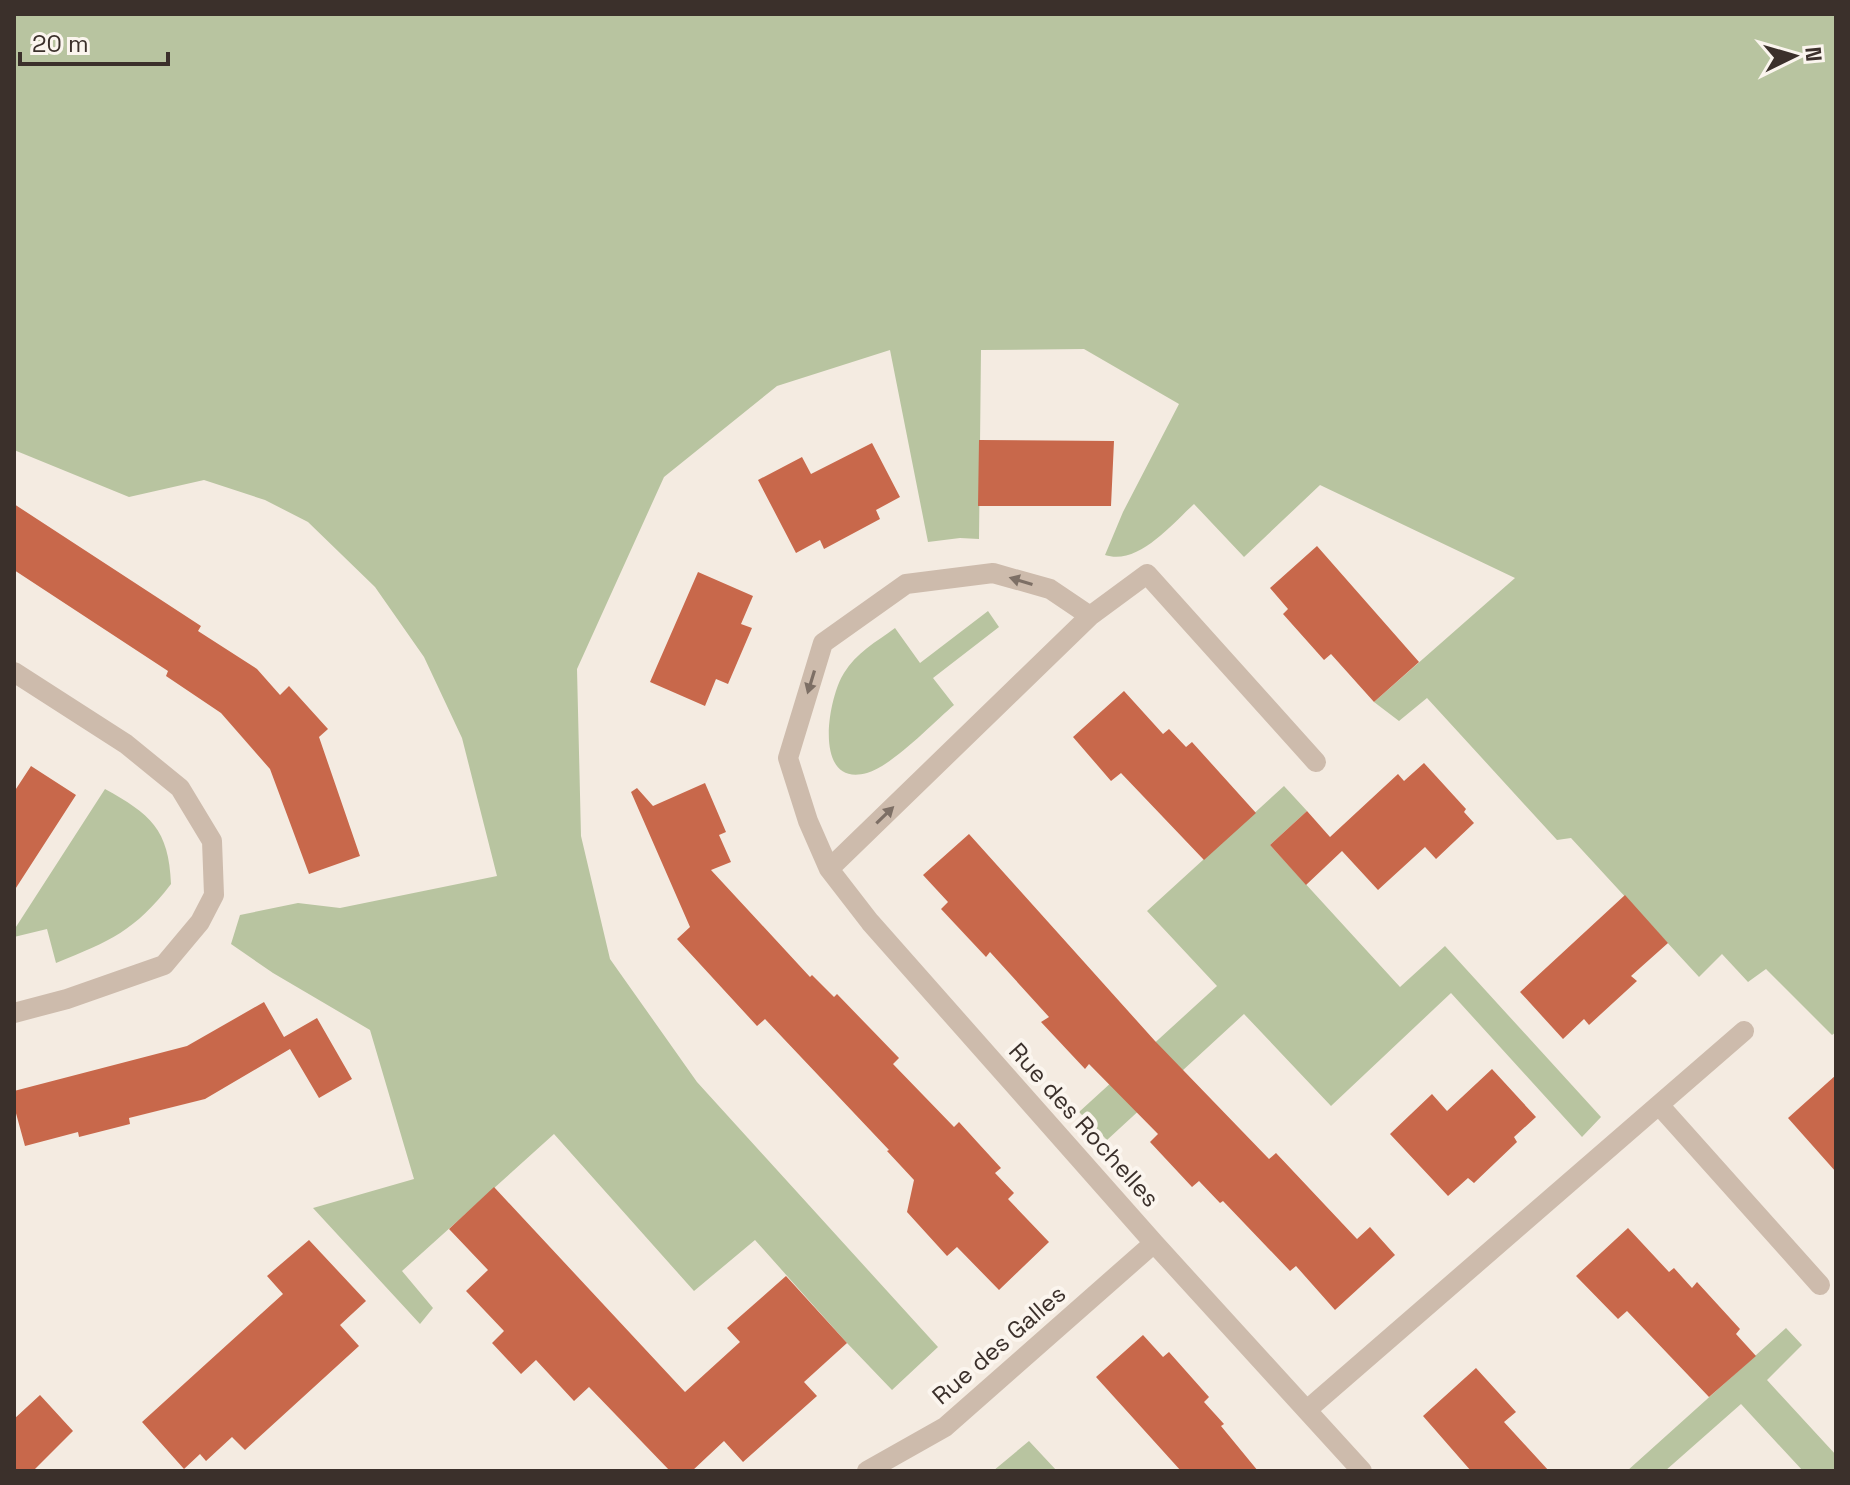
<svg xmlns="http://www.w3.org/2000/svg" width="1850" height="1485" font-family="'Space Grotesk',sans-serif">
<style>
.green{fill:#b8c4a0}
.building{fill:#c8684b}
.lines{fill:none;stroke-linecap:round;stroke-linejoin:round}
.street{stroke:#cdbbac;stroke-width:20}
.oneway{fill:#7d6f65}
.labels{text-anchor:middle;stroke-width:8;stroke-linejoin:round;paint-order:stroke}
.street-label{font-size:24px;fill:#3b302b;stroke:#fbf5ee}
</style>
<rect width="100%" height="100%" fill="#f4ebe1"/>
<path class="green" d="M 14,14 L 1836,16 L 1836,1032 L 1832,1035 L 1766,969 L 1748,982 L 1722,954 L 1699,977 L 1571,838 L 1557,840 L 1427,698 L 1399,721 L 1374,702 L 1515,578 L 1320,485 L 1244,557 L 1194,504 C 1172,524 1138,566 1105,555 L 1123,512 L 1179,404 L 1084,349 L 981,350 L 979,539 L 960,538 L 928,542 L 890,350 L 777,386 L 664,477 L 577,669 L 581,836 L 610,959 L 697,1082 L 938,1347 L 892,1390 L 847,1343 L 755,1240 L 694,1291 L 554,1134 L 402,1271 L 433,1308 L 420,1324 L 313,1208 L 414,1179 L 370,1030 L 273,973 L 231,944 L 240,915 L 298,903 L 340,908 L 497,876 L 462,738 L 424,657 L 375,587 L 308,522 L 265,500 L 204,480 L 129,497 L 14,450 Z
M 988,611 L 999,627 L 933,678 L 954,705 C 933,723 892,766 867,773 C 812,788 828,698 844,673 C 856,653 876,642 895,628 L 920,663 Z
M 1284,786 L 1307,811 L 1270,845 L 1400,987 L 1445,946 L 1601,1117 L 1582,1137 L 1451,993 L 1331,1106 L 1244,1014 L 1107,1140 L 1079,1112 L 1217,986 L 1147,911 Z
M 105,789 C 150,814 169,829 171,884 C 135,931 110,941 56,963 L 47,929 L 14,937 L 14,930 Z
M 1786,1328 L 1802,1345 L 1767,1380 L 1836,1455 L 1836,1471 L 1803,1471 L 1741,1404 L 1665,1471 L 1627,1471 Z
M 1029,1441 L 1057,1471 L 993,1471 Z"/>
<path class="building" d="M 979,440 L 1114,441 L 1111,506 L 978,506 Z
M 872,443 L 900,497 L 876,510 L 880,519 L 824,549 L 820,540 L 796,553 L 758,480 L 802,457 L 811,474 Z
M 14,504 L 201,626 L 198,631 L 257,669 L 280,695 L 289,686 L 328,729 L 319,737 L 360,856 L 309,874 L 270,769 L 221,713 L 166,676 L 168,671 L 14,570 Z
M 1317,546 L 1419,662 L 1374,702 L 1331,654 L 1324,660 L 1283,614 L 1288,609 L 1270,588 Z
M 698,572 L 753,596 L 741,624 L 752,628 L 728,684 L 716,679 L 705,706 L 650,682 Z
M 1124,691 L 1163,734 L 1169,729 L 1186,747 L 1192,742 L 1256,813 L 1204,860 L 1121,773 L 1111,781 L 1073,737 Z
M 1424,763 L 1466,809 L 1464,812 L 1474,823 L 1436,859 L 1425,847 L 1378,890 L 1342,851 L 1306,885 L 1270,845 L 1307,811 L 1330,837 L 1398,774 L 1404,781 Z
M 31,766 L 76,795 L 14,891 L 14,792 Z
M 705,783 L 726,832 L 719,835 L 731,862 L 711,870 L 810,977 L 812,975 L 834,997 L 837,994 L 899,1058 L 893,1064 L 954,1127 L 959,1122 L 979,1144 L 1001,1168 L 995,1173 L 1014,1193 L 1008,1199 L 1049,1242 L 999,1290 L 957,1247 L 947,1256 L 907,1212 L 914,1180 L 887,1151 L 889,1150 L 765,1019 L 757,1026 L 677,939 L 690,927 L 631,792 L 637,788 L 653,806 Z
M 969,834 L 1155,1041 L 1269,1159 L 1276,1153 L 1357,1239 L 1370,1227 L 1395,1255 L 1335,1310 L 1296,1266 L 1290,1271 L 1223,1201 L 1220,1203 L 1199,1181 L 1192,1187 L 1150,1142 L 1158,1134 L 1089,1064 L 1085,1069 L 1041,1022 L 1049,1017 L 990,952 L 986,957 L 941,909 L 948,902 L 923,875 Z
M 1625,895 L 1668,943 L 1631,976 L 1637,981 L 1589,1025 L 1584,1019 L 1563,1039 L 1520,992 Z
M 264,1002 L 284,1037 L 317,1018 L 352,1079 L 319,1098 L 290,1049 L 205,1099 L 129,1118 L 130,1124 L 79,1137 L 78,1132 L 25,1146 L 14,1106 L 14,1091 L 187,1046 Z
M 1492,1069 L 1536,1117 L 1514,1137 L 1517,1142 L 1474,1183 L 1468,1178 L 1448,1196 L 1390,1134 L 1432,1094 L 1447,1111 Z
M 1836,1075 L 1836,1172 L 1788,1118 Z
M 494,1187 L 685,1392 L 740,1342 L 727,1328 L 786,1276 L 847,1343 L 804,1382 L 817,1396 L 743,1462 L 724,1441 L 692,1471 L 670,1471 L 589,1387 L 574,1401 L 536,1360 L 521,1374 L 492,1343 L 504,1331 L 466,1291 L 488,1270 L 449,1229 Z
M 1628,1228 L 1669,1272 L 1674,1268 L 1692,1288 L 1697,1282 L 1740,1329 L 1736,1334 L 1756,1356 L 1709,1397 L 1627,1311 L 1618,1319 L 1576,1276 Z
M 309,1240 L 366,1301 L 340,1325 L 359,1346 L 245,1450 L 232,1437 L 206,1461 L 200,1454 L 184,1469 L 142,1422 L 283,1294 L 267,1276 Z
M 1143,1335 L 1163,1357 L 1169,1352 L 1209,1397 L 1204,1402 L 1224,1424 L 1221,1426 L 1258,1471 L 1181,1471 L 1096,1377 Z
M 1476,1368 L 1516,1412 L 1504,1422 L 1549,1471 L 1471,1471 L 1423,1416 Z
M 40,1395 L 73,1431 L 33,1471 L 14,1471 L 14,1419 Z"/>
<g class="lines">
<path class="street" d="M 1090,616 L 1050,589 L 993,573 L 906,584 L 823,643 L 788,758 L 808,821 L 829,869 L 870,922 L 1154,1243 L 1362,1471
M 14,672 L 126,744 L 180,788 L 212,841 L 214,895 L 200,922 L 164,965 L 67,999 L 14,1013
M 829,869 L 1090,616 L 1147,574 L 1316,762
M 1659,1105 L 1820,1285
M 1307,1410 L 1744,1031
M 867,1471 L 945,1427 L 1154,1243"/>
</g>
<defs><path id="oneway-solid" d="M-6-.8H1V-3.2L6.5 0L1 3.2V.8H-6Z" transform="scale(2)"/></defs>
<g class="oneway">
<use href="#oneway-solid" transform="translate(1021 581) rotate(-163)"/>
<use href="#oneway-solid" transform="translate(811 682) rotate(107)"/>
<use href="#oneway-solid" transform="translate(885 815) rotate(-44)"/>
</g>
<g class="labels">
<g class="street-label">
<text transform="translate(1084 1125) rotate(48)" y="8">Rue des Rochelles</text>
<text transform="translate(999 1345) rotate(-41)" y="8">Rue des Galles</text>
</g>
</g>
<rect width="1850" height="1485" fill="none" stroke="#3b302b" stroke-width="32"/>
<g transform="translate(1794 56) rotate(85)" stroke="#fbf5ee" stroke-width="6" paint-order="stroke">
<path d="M0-6L14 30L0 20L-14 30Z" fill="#3b302b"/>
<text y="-12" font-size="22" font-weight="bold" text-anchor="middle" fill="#3b302b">N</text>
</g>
<path d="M20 52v12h148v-12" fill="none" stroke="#3b302b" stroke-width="4"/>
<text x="32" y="52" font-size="24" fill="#3b302b" stroke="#fbf5ee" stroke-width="6" paint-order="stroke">20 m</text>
</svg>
